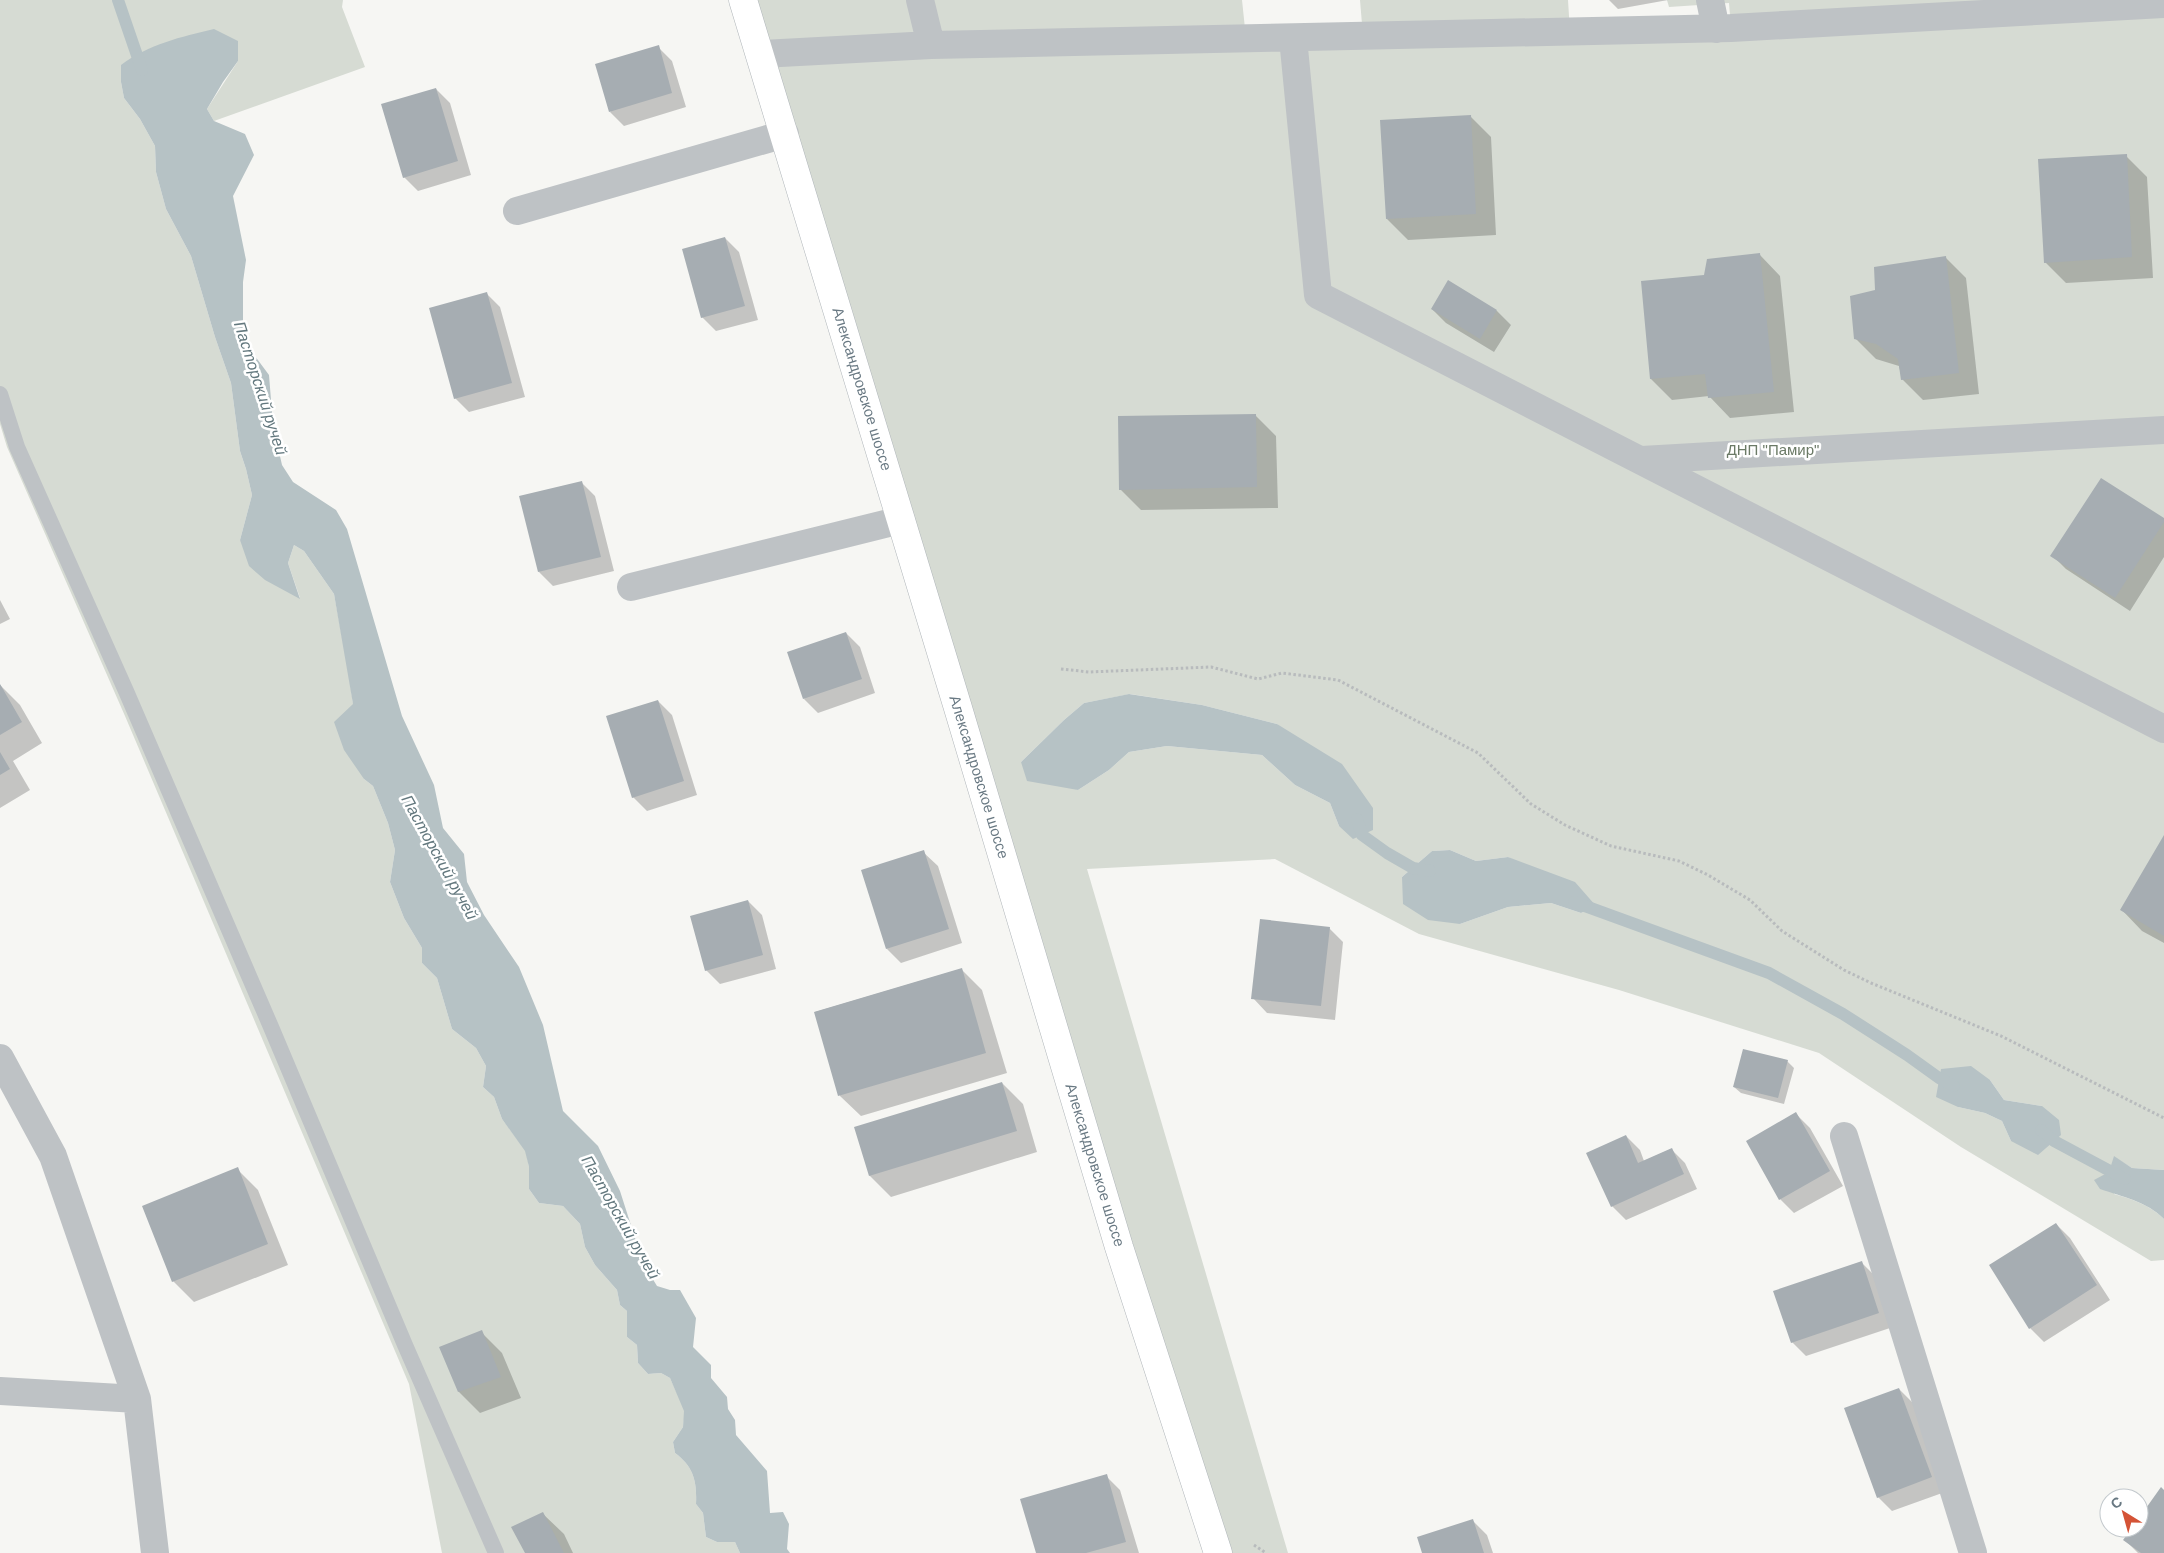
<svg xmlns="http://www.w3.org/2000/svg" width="2164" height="1553" font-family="Helvetica,sans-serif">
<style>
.green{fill:#d6dbd3;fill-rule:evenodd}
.water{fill:#b6c2c5}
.shadow{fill:#0003}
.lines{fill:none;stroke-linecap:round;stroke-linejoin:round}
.stream{stroke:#b6c2c5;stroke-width:12}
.building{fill:#a6adb2}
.secondary-casing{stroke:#b0b6ba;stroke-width:29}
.path{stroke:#b8bbbd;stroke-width:3;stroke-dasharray:2.5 2.5;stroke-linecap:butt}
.lane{stroke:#bec2c5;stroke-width:16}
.street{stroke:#bec2c5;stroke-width:28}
.secondary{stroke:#fff;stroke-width:28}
.labels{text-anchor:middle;stroke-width:5;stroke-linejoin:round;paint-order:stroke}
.street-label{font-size:15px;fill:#687882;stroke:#fff}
.park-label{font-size:15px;fill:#6b7a66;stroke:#fff}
.water-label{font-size:16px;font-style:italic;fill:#63787e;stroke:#fff}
</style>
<rect width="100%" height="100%" fill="#f6f6f3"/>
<path class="green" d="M 0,0 L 343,0 L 342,7 L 365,67 L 214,121 L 207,109 L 238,61 L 121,82 L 124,98 L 140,119 L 155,146 L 156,172 L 166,209 L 191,256 L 215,337 L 231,383 L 240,451 L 246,469 L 252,495 L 240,540 L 300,598 L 288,563 L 294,545 L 304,551 L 334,594 L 348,669 L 364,779 L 373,786 L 388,823 L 395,850 L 390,882 L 404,918 L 422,948 L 422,963 L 437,978 L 452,1029 L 476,1048 L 486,1066 L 483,1087 L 494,1097 L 502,1119 L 526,1151 L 529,1167 L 529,1189 L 539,1203 L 563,1206 L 580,1224 L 585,1247 L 595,1265 L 617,1290 L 620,1305 L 627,1311 L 627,1337 L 637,1345 L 638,1363 L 648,1374 L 661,1373 L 670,1378 L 685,1411 L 683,1427 L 673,1442 L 675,1453 C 694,1467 697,1482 696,1504 L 703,1513 L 706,1537 L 717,1542 L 735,1542 L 740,1553 L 442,1553 L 409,1384 L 125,716 L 7,447 L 0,424 Z
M 742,0 L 1242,0 L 1246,38 L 1363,36 L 1360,0 L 1568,0 L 1570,32 L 1731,28 L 1729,3 L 1669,7 L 1667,0 L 2164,0 L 2164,1170 L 2132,1168 L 2114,1157 L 2114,1194 C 2132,1199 2150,1205 2164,1219 L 2164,1260 L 2151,1261 L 1961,1147 L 1819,1053 L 1619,990 L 1419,934 L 1275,859 L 1087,869 L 1288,1553 L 1218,1553 ZM 1130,694 L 1202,705 L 1277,724 L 1373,830 L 1339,826 L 1330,803 L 1295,785 L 1262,755 L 1167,746 L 1129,752 L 1109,770 L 1078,790 L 1021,762 L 1064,720 L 1084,703 ZM 1450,850 L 1476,861 L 1508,857 L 1596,906 L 1581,913 L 1551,903 L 1508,907 L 1460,924 L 1402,877 L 1432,851 ZM 1990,1080 L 2004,1100 L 2042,1106 L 2011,1141 L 2002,1121 L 1985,1113 L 1958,1107 Z"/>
<path class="water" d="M 214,29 L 238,41 L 238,61 L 223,82 L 207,109 L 214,121 L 245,134 L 254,155 L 233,196 L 246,260 L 243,282 L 243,340 L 269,375 L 273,425 L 282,465 L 293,482 L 336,510 L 347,529 L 402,716 L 434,785 L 443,828 L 464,854 L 467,882 L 484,915 L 519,967 L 543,1025 L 563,1111 L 598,1146 L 620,1191 L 643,1263 L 657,1286 L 670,1290 L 680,1290 L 696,1318 L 693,1347 L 711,1365 L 711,1378 L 727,1397 L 728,1409 L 735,1420 L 736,1435 L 767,1471 L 770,1513 L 783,1512 L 789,1524 L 787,1549 L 790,1553 L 740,1553 L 735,1542 L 717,1542 L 706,1537 L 703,1513 L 696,1504 C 697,1482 694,1467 675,1453 L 673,1442 L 683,1427 L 684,1411 L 670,1378 L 661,1373 L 648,1374 L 638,1363 L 637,1345 L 627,1337 L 627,1311 L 620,1305 L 617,1290 L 595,1265 L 585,1247 L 580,1224 L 563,1206 L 539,1203 L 529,1189 L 529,1167 L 525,1151 L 502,1119 L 494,1097 L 483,1087 L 486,1066 L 476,1048 L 452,1029 L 437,978 L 422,963 L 422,948 L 404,918 L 390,882 L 395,850 L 388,823 L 373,786 L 364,779 L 344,750 L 334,722 L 353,704 L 334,594 L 304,551 L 294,545 L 288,563 L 300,599 L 265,580 L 249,566 L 240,540 L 252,495 L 246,469 L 240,451 L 231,383 L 215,337 L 191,256 L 166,209 L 156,172 L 155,146 L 140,119 L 124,98 L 121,82 L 121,65 C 149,44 181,37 214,29 Z
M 1129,694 L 1202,705 L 1277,724 L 1342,764 L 1373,808 L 1373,830 L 1353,839 L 1339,826 L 1330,803 L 1295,785 L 1262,755 L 1167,746 L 1129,752 L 1109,770 L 1078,790 L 1027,781 L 1021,762 L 1064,720 L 1084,703 Z
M 1450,850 L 1476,861 L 1508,857 L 1575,882 L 1596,906 L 1581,913 L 1551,903 L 1508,907 L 1460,924 L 1428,920 L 1403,904 L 1402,877 L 1432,851 Z
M 1971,1066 L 1990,1080 L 2004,1100 L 2042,1106 L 2059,1120 L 2061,1135 L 2038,1155 L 2011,1141 L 2002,1121 L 1985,1113 L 1958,1107 L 1936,1097 L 1941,1069 Z
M 2114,1156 L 2132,1168 L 2164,1170 L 2164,1219 C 2146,1201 2123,1197 2100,1189 L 2094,1180 L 2109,1172 Z"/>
<path class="shadow" d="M 1609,0 L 1668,0 L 1618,9 Z
M 658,47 L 672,61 L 686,107 L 624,126 L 610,112 Z
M 436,89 L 450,103 L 471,175 L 418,191 L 404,177 Z
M 1470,116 L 1491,137 L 1496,235 L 1408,240 L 1387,219 Z
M 2126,156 L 2147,177 L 2153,278 L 2066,283 L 2045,262 Z
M 725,238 L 739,252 L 758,320 L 716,331 L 702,317 Z
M 1760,255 L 1780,276 L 1794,412 L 1730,418 L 1709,396 L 1672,400 L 1651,379 L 1642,282 L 1705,276 Z
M 1945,257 L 1966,278 L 1979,394 L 1923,400 L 1902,379 L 1899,366 L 1876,359 L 1855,338 L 1876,291 Z
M 486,293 L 500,307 L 525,397 L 469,412 L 455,398 Z
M 1432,309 L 1497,311 L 1511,325 L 1494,352 L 1446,323 Z
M 1255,415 L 1276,436 L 1278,508 L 1141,510 L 1120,489 Z
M 581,482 L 595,496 L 614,571 L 553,586 L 539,572 Z
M 2164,520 L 2164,557 L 2130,611 L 2066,569 L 2052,555 Z
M 0,600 L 10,619 L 0,624 Z
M 846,633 L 860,647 L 875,693 L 818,713 L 804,699 Z
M 0,685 L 20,705 L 42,743 L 13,761 L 30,790 L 0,808 Z
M 658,701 L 672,715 L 697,795 L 647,811 L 633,797 Z
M 2164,837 L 2164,943 L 2142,931 L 2122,910 Z
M 923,852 L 938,866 L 962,943 L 901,963 L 887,949 Z
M 748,901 L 762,915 L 776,969 L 720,984 L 706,970 Z
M 1329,928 L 1343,942 L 1335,1020 L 1267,1013 L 1253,998 Z
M 961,969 L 982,990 L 1007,1073 L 861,1116 L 840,1096 L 815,1012 Z
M 1787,1061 L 1794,1068 L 1784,1104 L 1741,1093 L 1734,1087 Z
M 1002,1083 L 1023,1104 L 1037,1152 L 891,1197 L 870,1176 L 856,1128 Z
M 1796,1114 L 1810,1128 L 1843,1186 L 1794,1213 L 1780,1199 Z
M 1626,1136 L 1640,1150 L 1644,1161 L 1671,1149 L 1685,1163 L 1697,1189 L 1626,1220 L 1612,1206 Z
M 237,1169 L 258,1190 L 288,1265 L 194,1302 L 173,1281 Z
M 2056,1224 L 2070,1238 L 2110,1300 L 2044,1342 L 2030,1328 Z
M 1861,1262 L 1875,1276 L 1893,1327 L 1806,1356 L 1792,1342 Z
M 481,1332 L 502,1353 L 521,1398 L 480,1413 L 459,1392 L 441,1348 Z
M 1899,1389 L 1913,1403 L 1945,1492 L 1892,1511 L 1878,1497 Z
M 1106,1476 L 1120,1490 L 1139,1553 L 1037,1553 Z
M 2164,1491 L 2164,1553 L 2138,1553 L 2125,1540 L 2133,1528 L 2139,1528 L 2139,1520 Z
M 543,1514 L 564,1534 L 573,1553 L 526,1553 Z
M 1473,1521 L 1487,1535 L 1493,1553 L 1424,1553 Z"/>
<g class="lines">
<path class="stream" d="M 118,0 L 142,70
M 1357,819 L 1362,835 L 1387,853 L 1413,868 L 1430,871
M 1574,902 L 1769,973 L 1843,1014 L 1907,1055 L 1939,1078 L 1954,1086
M 2041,1130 L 2054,1141 L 2125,1179"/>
</g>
<path class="building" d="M 659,45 L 672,93 L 609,112 L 595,64 Z
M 436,88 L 458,161 L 403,178 L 381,104 Z
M 1471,115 L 1476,214 L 1386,219 L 1380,120 Z
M 2127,154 L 2132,257 L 2044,263 L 2038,159 Z
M 725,237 L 745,306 L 701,318 L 682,249 Z
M 1760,253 L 1774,392 L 1708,398 L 1705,374 L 1650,379 L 1641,281 L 1704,275 L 1707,259 Z
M 1946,256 L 1959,373 L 1901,380 L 1898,359 L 1876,344 L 1854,339 L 1850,296 L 1875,290 L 1874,267 Z
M 1448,280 L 1497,310 L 1480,339 L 1431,309 Z
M 487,292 L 512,383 L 454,399 L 429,308 Z
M 1256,414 L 1257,487 L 1119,490 L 1118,416 Z
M 2101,478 L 2164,518 L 2164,522 L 2115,598 L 2050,556 Z
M 582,481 L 601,557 L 538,572 L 519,496 Z
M 846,632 L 862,679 L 803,699 L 787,652 Z
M 0,684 L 22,722 L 0,735 Z
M 658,700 L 684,781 L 632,798 L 606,716 Z
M 0,752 L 10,769 L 0,775 Z
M 2164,835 L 2164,936 L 2120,910 Z
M 924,850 L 949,929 L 886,949 L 861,870 Z
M 748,900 L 763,955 L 705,971 L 690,916 Z
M 1260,919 L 1330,927 L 1321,1006 L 1251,999 Z
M 962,968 L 986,1053 L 838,1096 L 814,1012 Z
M 1743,1049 L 1788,1060 L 1778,1098 L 1733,1087 Z
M 1002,1082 L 1017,1131 L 869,1176 L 854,1127 Z
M 1796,1112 L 1830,1171 L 1779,1200 L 1746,1141 Z
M 1626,1135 L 1638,1163 L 1672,1148 L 1684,1174 L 1611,1207 L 1586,1153 Z
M 238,1167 L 268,1244 L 172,1282 L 142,1206 Z
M 2056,1223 L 2097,1285 L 2029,1329 L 1989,1265 Z
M 1862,1261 L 1879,1313 L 1791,1343 L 1773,1291 Z
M 482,1330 L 501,1377 L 458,1392 L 439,1347 Z
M 1899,1388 L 1932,1477 L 1877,1498 L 1844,1408 Z
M 1107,1474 L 1126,1542 L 1086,1553 L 1036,1553 L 1020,1499 Z
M 2161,1487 L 2164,1490 L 2164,1553 L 2141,1553 L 2123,1540 L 2132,1528 L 2139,1528 L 2139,1518 Z
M 543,1512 L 564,1553 L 525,1553 L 511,1527 Z
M 1473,1519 L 1484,1553 L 1422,1553 L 1417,1537 Z"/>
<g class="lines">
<defs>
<path id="secondary" d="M 743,0 L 958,708 L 1119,1247 L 1218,1553"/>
</defs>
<use href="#secondary" class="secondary-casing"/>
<path class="path" d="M 1061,669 L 1089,672 L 1211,667 L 1258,679 L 1282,673 L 1338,680 L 1478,753 L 1531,804 L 1565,825 L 1611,846 L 1679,861 L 1708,875 L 1750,900 L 1782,931 L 1844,970 L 1871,983 L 2001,1036 L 2164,1118
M 1254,1545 L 1266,1553"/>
<path class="lane" d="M 0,394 L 17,447 L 126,691 L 271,1027 L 405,1345 L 496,1553"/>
<path class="street" d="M 920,0 L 931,45
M 1710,0 L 1716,29
M 1293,38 L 1318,295 L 2164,729
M 760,54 L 931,45 L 1731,28 L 2164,4
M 517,211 L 785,134
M 1642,460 L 2164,430
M 631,587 L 901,520
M 0,1058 L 53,1156 L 137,1399 L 155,1553
M 1844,1136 L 1973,1553
M 0,1391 L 137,1399"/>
<use href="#secondary" class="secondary"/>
</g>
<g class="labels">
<g class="street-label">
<text transform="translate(862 389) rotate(73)" y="5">Александровское шоссе</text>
<text transform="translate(979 777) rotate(73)" y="5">Александровское шоссе</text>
<text transform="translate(1095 1165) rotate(73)" y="5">Александровское шоссе</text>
</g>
<g class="park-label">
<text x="1773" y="455">ДНП "Памир"</text>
</g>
<g class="water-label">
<text transform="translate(261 388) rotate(72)" y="6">Пасторский ручей</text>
<text transform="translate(440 857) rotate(61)" y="6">Пасторский ручей</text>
<text transform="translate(621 1217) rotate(60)" y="6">Пасторский ручей</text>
</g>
</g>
<g transform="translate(2124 1513) rotate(323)"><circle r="24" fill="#ffffff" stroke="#c3c9cd"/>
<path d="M0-4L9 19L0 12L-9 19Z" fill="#d45336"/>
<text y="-8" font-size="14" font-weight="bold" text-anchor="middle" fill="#687882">С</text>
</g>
</svg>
